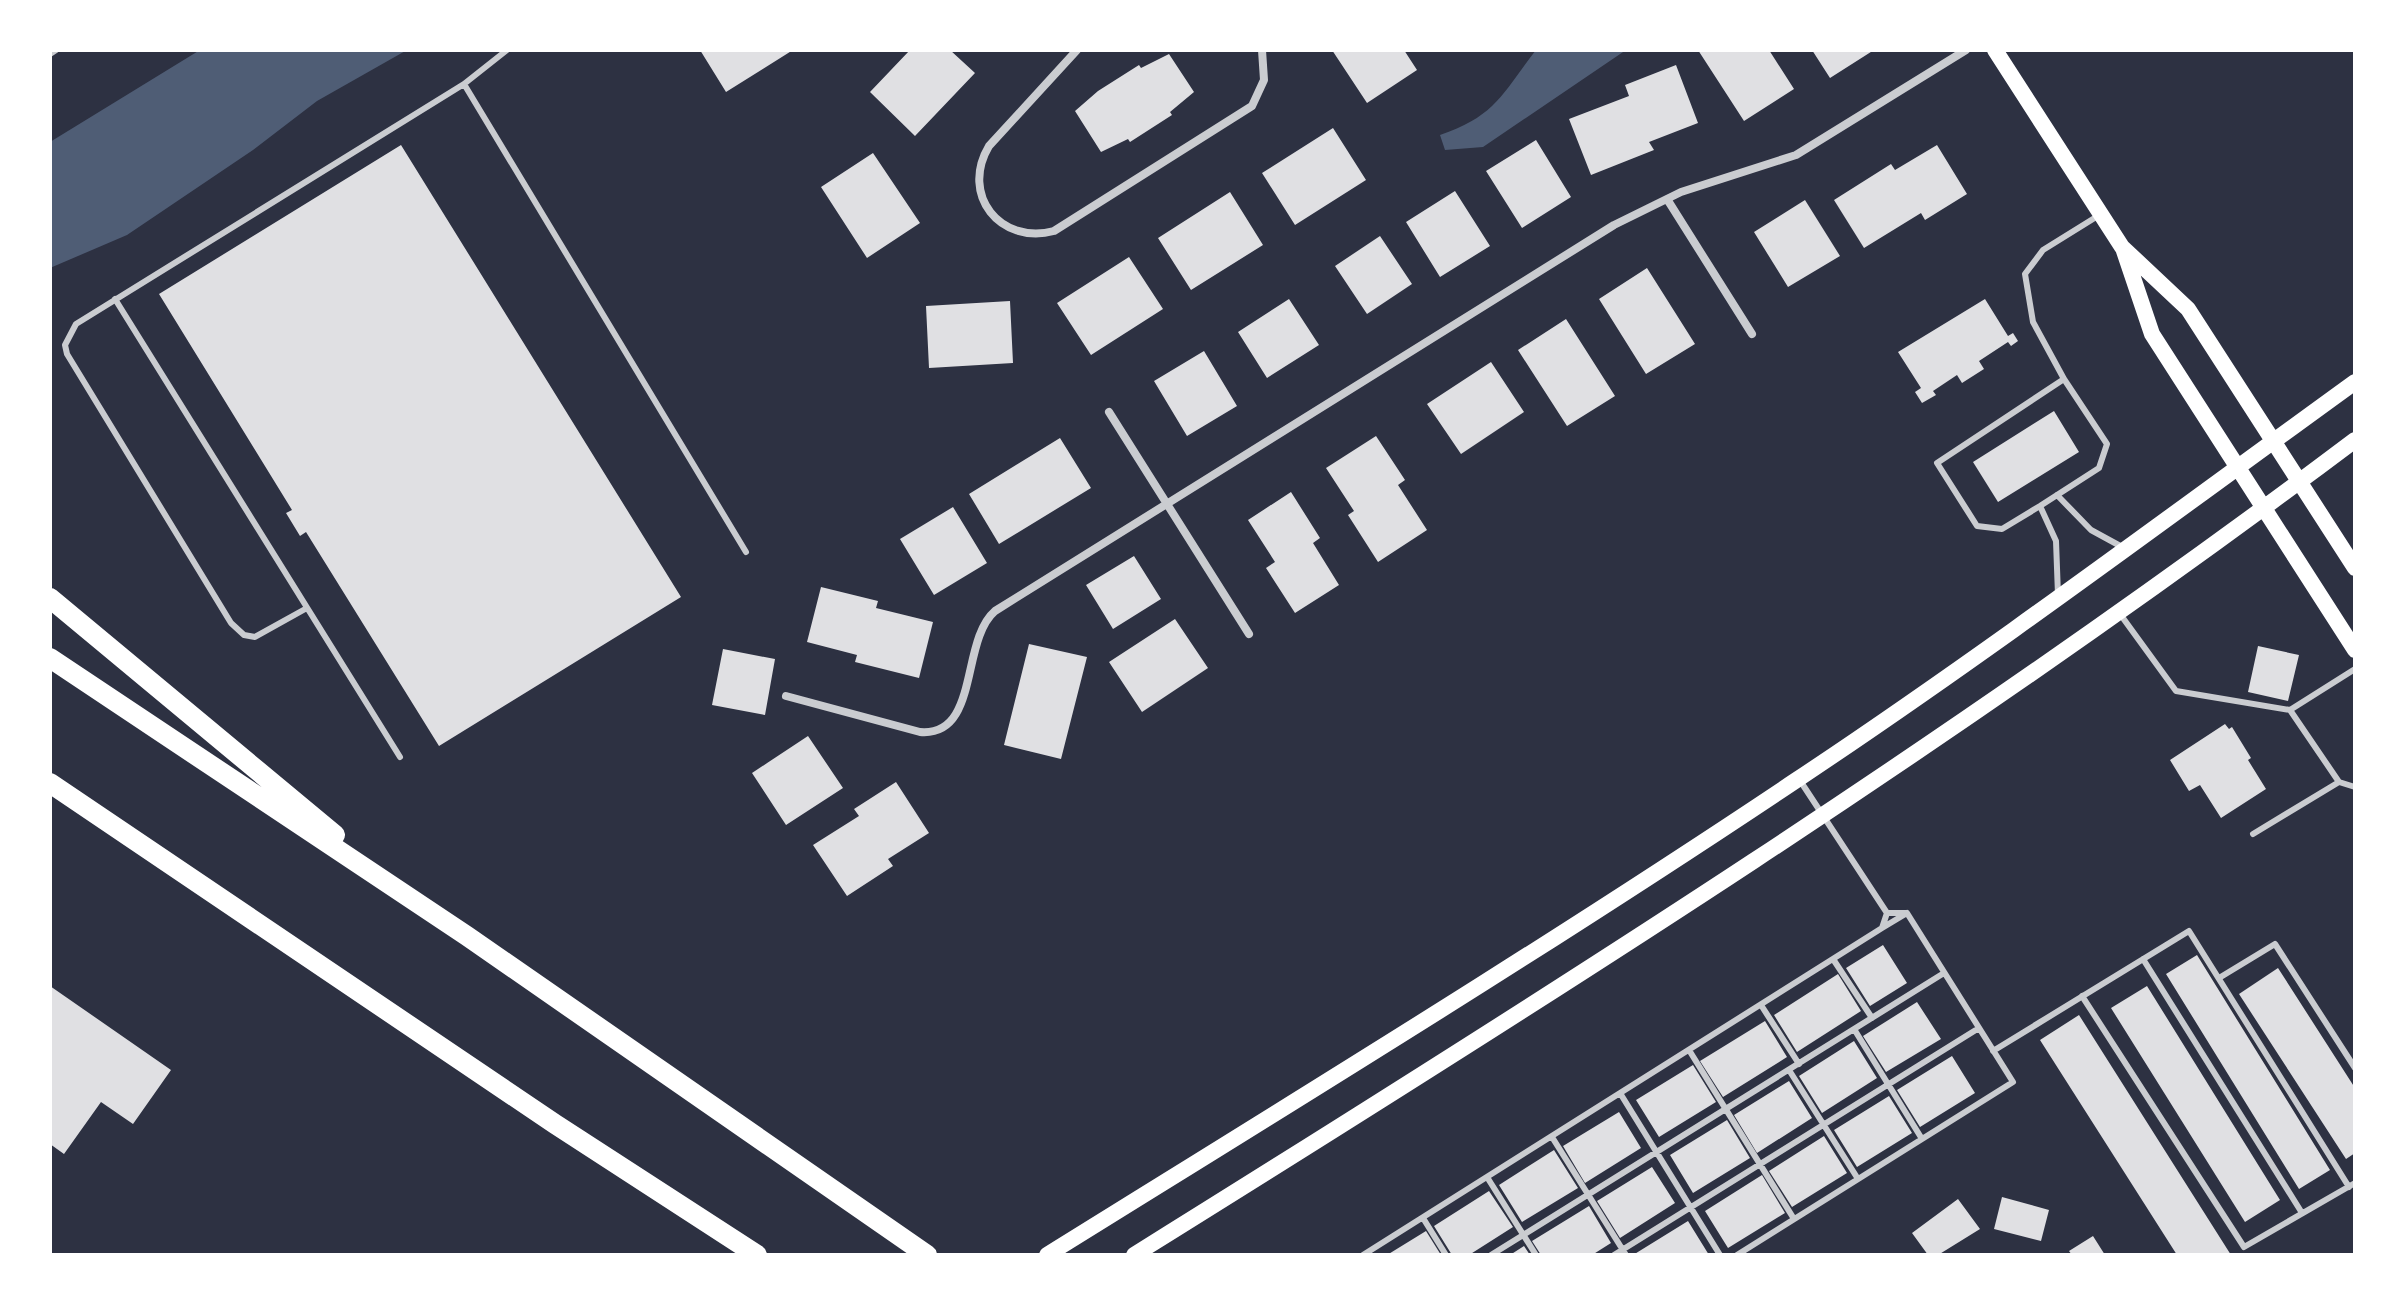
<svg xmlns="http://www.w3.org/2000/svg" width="2405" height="1305" font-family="'IBM Plex Sans',sans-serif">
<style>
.water{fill:#4f5d75}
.building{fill:#e0e0e3}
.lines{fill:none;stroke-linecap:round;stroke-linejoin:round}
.service{stroke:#caccd0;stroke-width:6}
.minor{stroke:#caccd0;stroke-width:8}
.secondary{stroke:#fff;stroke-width:16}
.motorway{stroke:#fff;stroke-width:20}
</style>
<rect width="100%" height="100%" fill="#2d3142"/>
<path class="water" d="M 200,50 L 407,50 L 317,101 L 253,150 L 127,235 L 50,268 L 50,142 Z
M 1536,50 L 1626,50 L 1483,147 L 1445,150 L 1440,135 C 1496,116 1502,94 1536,50 Z"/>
<path class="building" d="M 700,50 L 793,50 L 726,92 Z
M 910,50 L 950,50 L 975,73 L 915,136 L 870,92 Z
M 1332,50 L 1404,50 L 1417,70 L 1367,103 Z
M 1698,50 L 1769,50 L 1794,89 L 1744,121 Z
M 1812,50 L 1874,50 L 1830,78 Z
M 1169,54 L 1194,92 L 1170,112 L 1172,115 L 1130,142 L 1128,139 L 1101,152 L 1075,111 L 1098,91 L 1139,65 L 1141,68 Z
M 1676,65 L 1698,123 L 1649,142 L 1654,150 L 1591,175 L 1569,119 L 1629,96 L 1625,85 Z
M 1333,128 L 1366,180 L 1295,225 L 1262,173 Z
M 1536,140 L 1571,197 L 1522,228 L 1486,171 Z
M 401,145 L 681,597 L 439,746 L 306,532 L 300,536 L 286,513 L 292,510 L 159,294 Z
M 1937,145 L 1967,194 L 1925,220 L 1921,213 L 1864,248 L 1834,200 L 1891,164 L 1895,170 Z
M 873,153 L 920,223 L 867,258 L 821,187 Z
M 1455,191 L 1490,246 L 1440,277 L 1406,222 Z
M 1230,192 L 1263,245 L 1191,290 L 1158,238 Z
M 1805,200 L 1840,256 L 1788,287 L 1754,232 Z
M 1380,236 L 1412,284 L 1367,314 L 1335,266 Z
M 1129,257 L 1163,309 L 1091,355 L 1057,303 Z
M 1647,268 L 1695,344 L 1646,374 L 1599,299 Z
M 1289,299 L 1319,345 L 1267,378 L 1238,332 Z
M 1985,299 L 2008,336 L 2013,333 L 2018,341 L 2011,346 L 2008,342 L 1979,361 L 1984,369 L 1962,383 L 1957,375 L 1933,391 L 1936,395 L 1922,403 L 1915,392 L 1921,388 L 1898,352 Z
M 1010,301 L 1013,363 L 929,368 L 926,306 Z
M 1566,319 L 1615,396 L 1567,426 L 1518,350 Z
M 1204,351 L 1237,406 L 1187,436 L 1154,381 Z
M 1491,362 L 1524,412 L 1461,454 L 1427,404 Z
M 2054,411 L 2079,452 L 1998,502 L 1973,462 Z
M 1376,436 L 1405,480 L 1398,485 L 1427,530 L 1378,562 L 1348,515 L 1354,511 L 1326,468 Z
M 1060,438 L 1091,488 L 999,544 L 969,494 Z
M 1291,492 L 1320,538 L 1313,543 L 1339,585 L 1295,613 L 1266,568 L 1275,562 L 1248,520 Z
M 953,507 L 987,563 L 934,595 L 900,539 Z
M 1134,556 L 1161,599 L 1113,629 L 1086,585 Z
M 821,587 L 878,601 L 876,608 L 933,622 L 919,678 L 855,662 L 857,655 L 807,642 Z
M 1175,619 L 1208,668 L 1142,712 L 1109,662 Z
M 1029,644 L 1087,657 L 1061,759 L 1004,745 Z
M 2258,646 L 2299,655 L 2288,701 L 2248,692 Z
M 723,649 L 775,659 L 765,715 L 712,705 Z
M 2225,724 L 2229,729 L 2232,727 L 2251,758 L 2248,760 L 2266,789 L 2221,818 L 2200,785 L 2189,791 L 2170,760 Z
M 808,736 L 843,788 L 786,825 L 752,773 Z
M 896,782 L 929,833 L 888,859 L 893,866 L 847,896 L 813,845 L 859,816 L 854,809 Z
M 1883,945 L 1907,983 L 1870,1006 L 1846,968 Z
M 2197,955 L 2330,1170 L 2299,1189 L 2166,974 Z
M 2278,968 L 2355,1088 L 2355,1153 L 2346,1159 L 2239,994 Z
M 1838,974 L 1861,1011 L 1797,1052 L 1774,1015 Z
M 50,986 L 171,1070 L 133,1124 L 101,1102 L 64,1154 L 50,1144 Z
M 2147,986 L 2280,1200 L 2245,1222 L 2111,1008 Z
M 1917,1002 L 1941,1039 L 1886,1072 L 1863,1036 Z
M 2079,1015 L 2231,1255 L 2177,1255 L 2040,1040 Z
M 1765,1021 L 1787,1057 L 1723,1097 L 1700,1061 Z
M 1854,1041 L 1877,1078 L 1822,1113 L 1799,1076 Z
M 1952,1056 L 1975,1093 L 1920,1127 L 1897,1090 Z
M 1693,1065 L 1716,1102 L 1659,1137 L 1636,1100 Z
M 1789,1081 L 1812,1118 L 1757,1153 L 1734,1115 Z
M 1889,1096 L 1912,1133 L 1857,1167 L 1834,1130 Z
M 1619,1112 L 1641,1148 L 1585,1183 L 1563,1146 Z
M 1727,1120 L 1750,1158 L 1693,1193 L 1670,1155 Z
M 1824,1136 L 1847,1173 L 1792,1207 L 1769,1171 Z
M 1554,1150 L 1578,1188 L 1522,1222 L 1499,1185 Z
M 1652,1167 L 1675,1203 L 1620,1238 L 1597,1201 Z
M 1762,1175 L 1785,1213 L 1728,1248 L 1705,1211 Z
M 1489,1191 L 1513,1227 L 1469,1255 L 1452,1255 L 1434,1226 Z
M 2002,1197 L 2049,1210 L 2041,1241 L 1994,1229 Z
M 1958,1199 L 1980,1229 L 1938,1255 L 1928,1255 L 1912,1233 Z
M 1589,1206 L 1611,1243 L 1592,1255 L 1541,1255 L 1532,1241 Z
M 1688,1221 L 1709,1255 L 1633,1255 Z
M 1426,1231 L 1441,1255 L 1387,1255 Z
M 2093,1236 L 2105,1255 L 2072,1255 L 2069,1251 Z
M 1524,1246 L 1530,1255 L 1510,1255 Z"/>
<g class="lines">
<path class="service" d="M 50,54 L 56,50
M 464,84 L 746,552
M 115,299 L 400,757
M 2064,379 L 2107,444 L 2099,468 L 2040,506 L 2002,529 L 1977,526 L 1937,463 Z
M 2064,379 L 2033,322 L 2025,274 L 2043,250 L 2101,214
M 2057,495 L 2091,530 L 2124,548
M 2040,506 L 2056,541 L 2058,595
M 307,608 L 255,637 L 244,635 L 231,623 L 67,354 L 65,345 L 76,324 L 464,84 L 507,50
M 2120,614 L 2176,691 L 2290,710 L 2355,669
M 1799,779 L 1887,913 L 1882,928 L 1907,913 L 1887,913
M 2339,782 L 2355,787
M 2253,834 L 2339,782 L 2290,710
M 1833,959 L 1872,1018
M 2143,959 L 2302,1213
M 2219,978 L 2275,944 L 2355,1068
M 2082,996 L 2244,1247 L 2355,1183
M 1761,1005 L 1799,1064
M 1854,1029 L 1922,1139
M 1689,1050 L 1794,1219
M 1993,1051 L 2189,931 L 2349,1187
M 1789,1070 L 1858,1179
M 1620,1093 L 1720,1255
M 1552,1137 L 1626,1255
M 1487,1177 L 1536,1255
M 1423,1218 L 1446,1255
M 1363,1255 L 1882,928
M 1491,1255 L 1944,973
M 1614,1255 L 1979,1028
M 1737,1255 L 2013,1082 L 1907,913"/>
<path class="minor" d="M 1077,50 L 989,146 C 960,195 1000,245 1054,231 L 1252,106 L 1264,80 L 1262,50
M 1667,199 L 1752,334
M 1109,412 L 1249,634
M 786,696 L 920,732 C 980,737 960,641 995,611 L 1614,225 L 1681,192 L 1796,155 L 1966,50"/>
<path class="secondary" d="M 1995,50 L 2122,247 L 2188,309 L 2355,568
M 2123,248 L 2152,334 L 2355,650
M 1047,1255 C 1298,1099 1550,945 1795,781 C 1986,654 2170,516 2355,382
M 1134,1255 C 1550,996 1963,735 2355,440"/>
<path class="motorway" d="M 50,598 L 335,835
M 50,658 L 467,936 L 927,1255
M 50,783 L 555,1124 L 757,1255"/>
</g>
<rect width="2405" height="1305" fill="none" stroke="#ffffff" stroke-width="104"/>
</svg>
